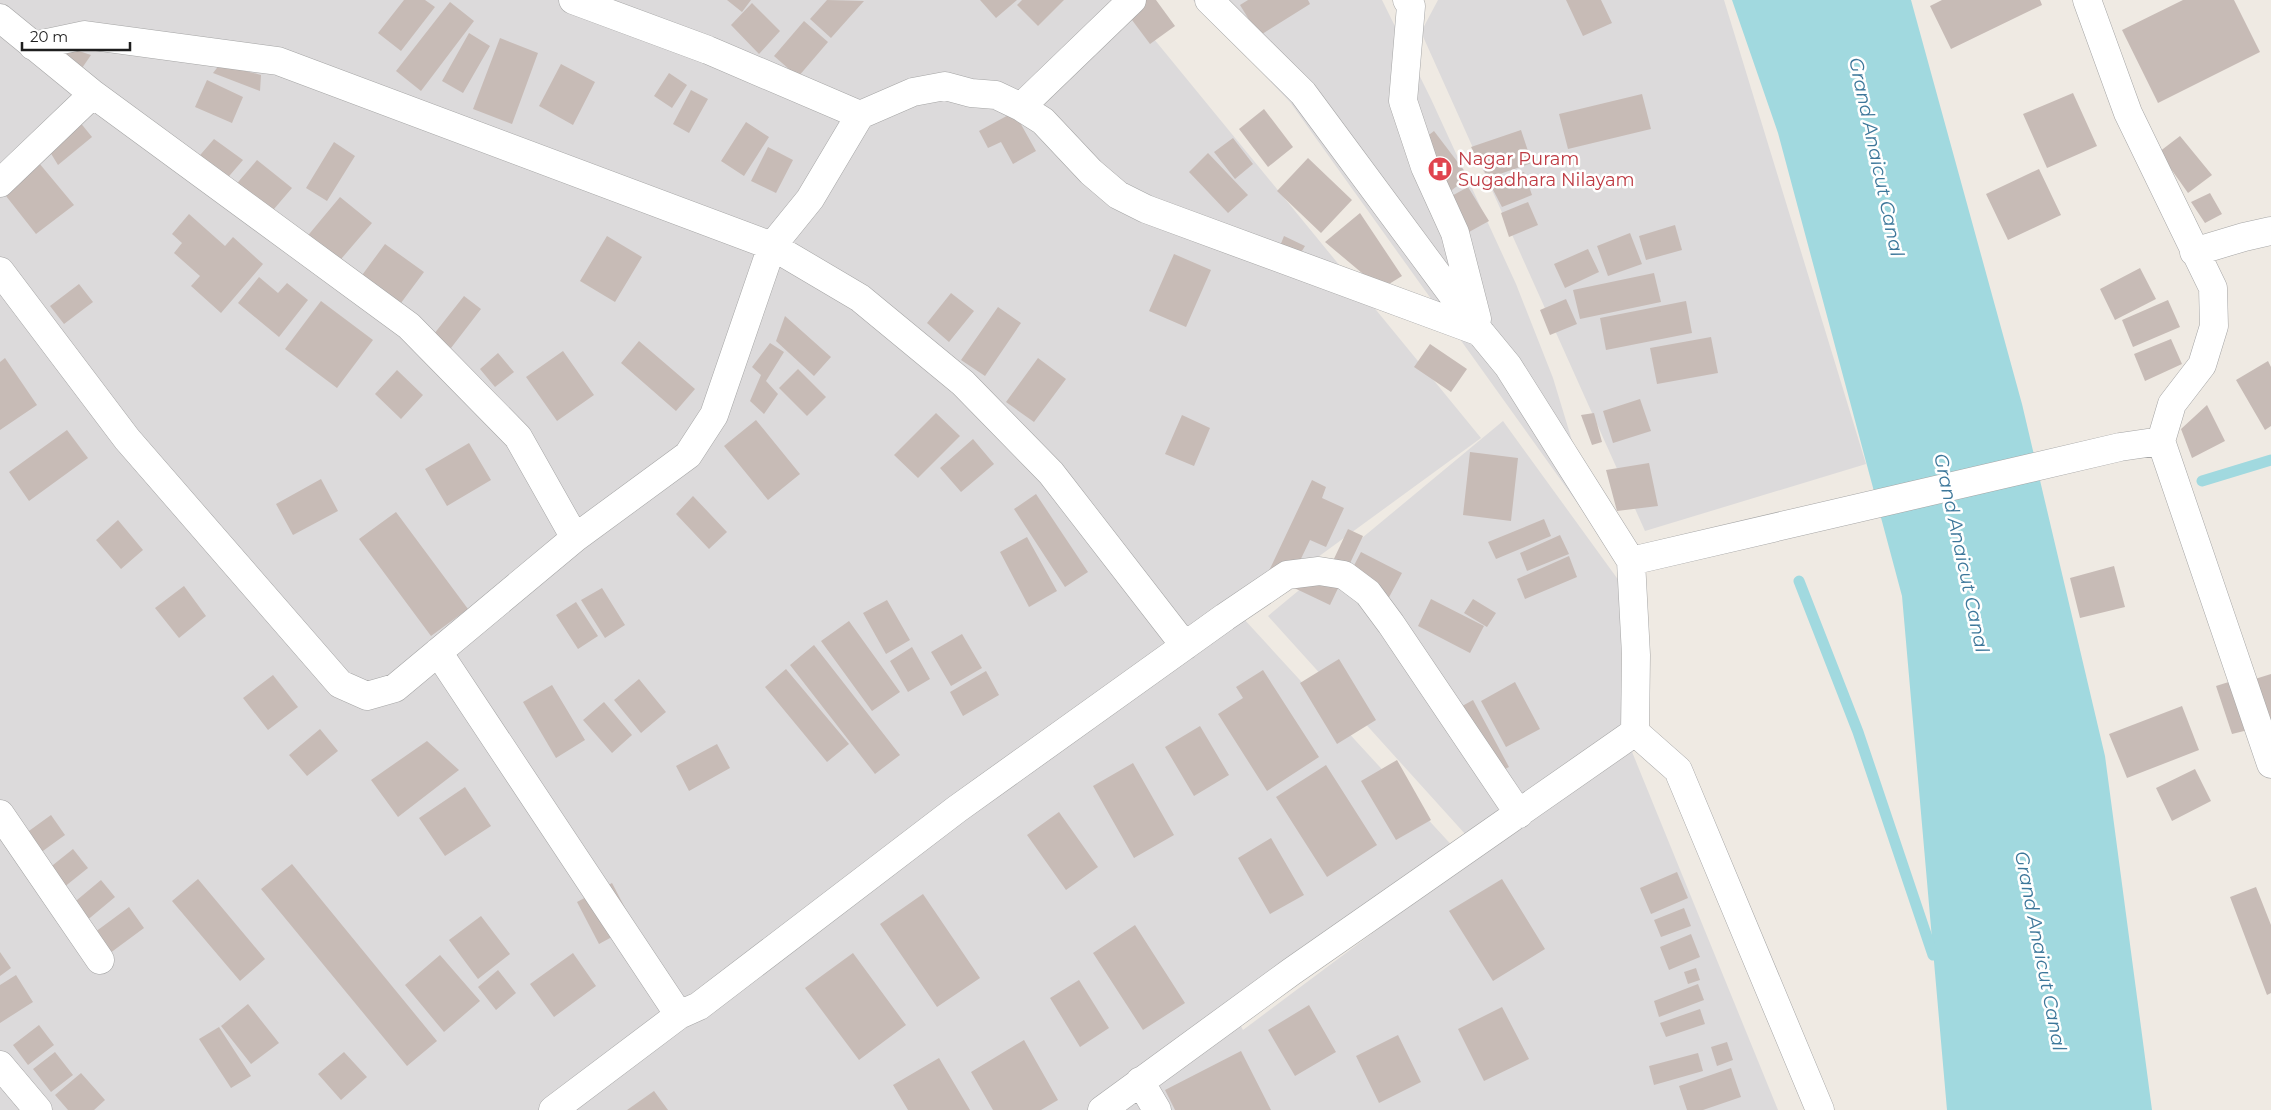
<svg xmlns="http://www.w3.org/2000/svg" width="2271" height="1110" font-family="Montserrat,sans-serif">
<style>
.residential{fill:#dcdadb}
.water{fill:#a1d9df}
.lines{fill:none;stroke-linecap:round;stroke-linejoin:round}
.stream{stroke:#a1d9df;stroke-width:11}
.building{fill:#c7bbb6}
.minor-casing{stroke:#a5a5a5;stroke-width:29}
.minor{stroke:#fff;stroke-width:28}
.labels{text-anchor:middle;stroke-width:5;stroke-linejoin:round;paint-order:stroke}
.health-label{font-size:18px;fill:#be3a42;stroke:#fff;text-anchor:start}
.water-label{font-size:19px;font-style:italic;fill:#3d779a;stroke:#fff}
</style>
<rect width="100%" height="100%" fill="#efeae3"/>
<path class="residential" d="M 0,0 L 1122,0 L 1481,438 L 1092,722 L 1095,728 L 1243,618 L 1457,851 L 1237,1018 L 1243,1030 L 1628,742 L 1778,1110 L 0,1110 Z
M 1193,0 L 1382,0 L 1431,99 L 1516,284 L 1553,378 L 1601,536 L 1290,102 Z
M 1438,0 L 1724,0 L 1866,464 L 1645,531 L 1421,32 Z
M 1503,421 L 1622,585 L 1621,729 L 1466,835 L 1268,616 Z"/>
<path class="water" d="M 1732,0 L 1911,0 L 2022,404 L 2105,756 L 2152,1110 L 1947,1110 L 1902,596 L 1778,133 Z"/>
<g class="lines">
<path class="stream" d="M 2202,481 L 2271,460
M 1799,581 L 1858,732 L 1933,955"/>
</g>
<path class="building" d="M 404,0 L 425,0 L 435,7 L 401,51 L 378,33 Z
M 727,0 L 751,0 L 742,12 Z
M 827,0 L 864,1 L 831,38 L 810,19 Z
M 980,0 L 1017,0 L 996,18 Z
M 1022,0 L 1064,0 L 1038,26 L 1017,5 Z
M 1126,0 L 1156,0 L 1175,26 L 1150,44 L 1120,4 Z
M 1248,0 L 1308,0 L 1310,4 L 1259,36 L 1240,5 Z
M 1566,0 L 1601,0 L 1612,23 L 1583,36 Z
M 1942,0 L 2040,0 L 2042,5 L 1951,49 L 1930,6 Z
M 2183,0 L 2234,0 L 2260,52 L 2158,103 L 2122,30 Z
M 450,2 L 474,21 L 421,91 L 396,71 Z
M 752,3 L 780,31 L 759,54 L 731,25 Z
M 804,21 L 828,42 L 798,77 L 774,56 Z
M 469,33 L 490,46 L 463,93 L 442,81 Z
M 500,38 L 538,53 L 512,124 L 473,109 Z
M 61,45 L 91,55 L 80,71 L 54,56 Z
M 220,64 L 261,75 L 260,91 L 213,73 Z
M 561,64 L 595,82 L 573,125 L 539,106 Z
M 669,73 L 687,85 L 672,108 L 654,96 Z
M 207,80 L 243,97 L 232,123 L 195,107 Z
M 691,90 L 708,99 L 689,133 L 673,124 Z
M 2073,93 L 2097,146 L 2047,168 L 2023,114 Z
M 1642,94 L 1651,129 L 1568,149 L 1559,114 Z
M 1264,109 L 1293,147 L 1268,167 L 1239,129 Z
M 1014,112 L 1036,151 L 1013,164 L 1001,142 L 988,148 L 979,131 Z
M 79,121 L 92,137 L 58,165 L 47,147 Z
M 746,122 L 769,137 L 744,176 L 721,161 Z
M 1521,130 L 1532,163 L 1488,178 L 1471,147 Z
M 1434,131 L 1469,177 L 1448,193 L 1413,147 Z
M 2180,136 L 2212,175 L 2188,193 L 2159,152 Z
M 1233,138 L 1253,164 L 1235,179 L 1214,152 Z
M 214,139 L 243,160 L 224,182 L 195,161 Z
M 334,142 L 355,156 L 327,201 L 306,188 Z
M 768,147 L 793,160 L 776,193 L 751,181 Z
M 1208,153 L 1248,195 L 1228,213 L 1189,172 Z
M 1308,158 L 1352,200 L 1321,233 L 1277,191 Z
M 257,160 L 292,188 L 268,216 L 233,188 Z
M 39,163 L 74,205 L 36,234 L 6,196 Z
M 2039,169 L 2061,215 L 2008,240 L 1986,194 Z
M 1524,172 L 1532,195 L 1502,207 L 1491,186 Z
M 1468,187 L 1489,221 L 1469,232 L 1448,198 Z
M 2210,193 L 2222,214 L 2205,223 L 2191,202 Z
M 340,197 L 372,223 L 336,265 L 305,239 Z
M 1528,202 L 1538,225 L 1509,237 L 1501,213 Z
M 1360,213 L 1402,276 L 1381,289 L 1325,242 Z
M 189,214 L 225,246 L 233,237 L 263,264 L 221,313 L 191,286 L 200,276 L 174,253 L 182,243 L 172,234 Z
M 1675,225 L 1682,250 L 1646,260 L 1639,236 Z
M 1630,233 L 1642,264 L 1608,276 L 1597,246 Z
M 607,236 L 642,257 L 615,302 L 580,281 Z
M 1284,236 L 1305,246 L 1297,259 L 1278,251 Z
M 385,244 L 424,272 L 395,311 L 357,282 Z
M 1588,249 L 1599,272 L 1565,288 L 1554,264 Z
M 1174,254 L 1211,270 L 1186,327 L 1149,311 Z
M 2140,268 L 2156,299 L 2115,320 L 2100,289 Z
M 1654,273 L 1661,302 L 1580,319 L 1573,290 Z
M 259,277 L 278,293 L 287,283 L 308,300 L 279,337 L 238,303 Z
M 79,284 L 93,302 L 64,324 L 50,306 Z
M 951,293 L 974,311 L 949,342 L 927,323 Z
M 464,296 L 481,309 L 451,348 L 434,334 Z
M 1566,299 L 1577,324 L 1550,335 L 1540,310 Z
M 2168,300 L 2180,327 L 2133,347 L 2122,320 Z
M 321,301 L 373,340 L 337,388 L 285,349 Z
M 1686,301 L 1692,333 L 1606,350 L 1600,318 Z
M 998,307 L 1021,323 L 985,376 L 961,360 Z
M 785,316 L 831,357 L 814,376 L 776,341 Z
M 1711,337 L 1718,373 L 1657,384 L 1650,348 Z
M 2171,339 L 2182,364 L 2145,381 L 2134,354 Z
M 639,341 L 695,389 L 676,411 L 621,363 Z
M 770,343 L 784,352 L 766,381 L 778,394 L 764,414 L 750,401 L 761,375 L 752,367 Z
M 1430,344 L 1467,369 L 1451,392 L 1414,367 Z
M 563,351 L 594,395 L 557,421 L 526,377 Z
M 498,353 L 514,372 L 495,387 L 480,369 Z
M 5,358 L 37,405 L 0,430 L 0,362 Z
M 1038,358 L 1066,379 L 1034,422 L 1006,402 Z
M 2268,361 L 2271,367 L 2271,426 L 2265,430 L 2236,380 Z
M 798,369 L 826,397 L 807,416 L 779,388 Z
M 397,370 L 423,395 L 401,419 L 375,394 Z
M 1640,399 L 1651,431 L 1613,443 L 1603,411 Z
M 2207,405 L 2225,441 L 2192,458 L 2181,429 Z
M 936,413 L 960,436 L 918,478 L 894,455 Z
M 1594,413 L 1602,442 L 1592,445 L 1581,415 Z
M 1182,415 L 1210,428 L 1194,466 L 1165,454 Z
M 756,420 L 800,474 L 768,500 L 724,446 Z
M 67,430 L 88,458 L 29,501 L 9,472 Z
M 973,439 L 994,464 L 961,492 L 940,468 Z
M 469,443 L 491,480 L 447,506 L 425,469 Z
M 1470,452 L 1518,458 L 1511,521 L 1463,515 Z
M 1649,463 L 1658,506 L 1617,511 L 1606,470 Z
M 321,479 L 338,511 L 293,535 L 276,504 Z
M 1312,480 L 1326,487 L 1322,498 L 1344,508 L 1326,547 L 1310,540 L 1297,567 L 1324,580 L 1348,529 L 1363,536 L 1330,605 L 1267,575 Z
M 1036,494 L 1088,572 L 1065,587 L 1014,509 Z
M 693,496 L 727,532 L 709,549 L 676,514 Z
M 396,512 L 468,609 L 431,636 L 359,539 Z
M 1544,519 L 1551,536 L 1496,559 L 1488,542 Z
M 118,520 L 143,550 L 121,569 L 96,540 Z
M 1560,535 L 1569,554 L 1527,571 L 1520,553 Z
M 1027,537 L 1057,591 L 1029,607 L 1000,552 Z
M 1361,552 L 1402,573 L 1387,601 L 1347,579 Z
M 1569,556 L 1577,577 L 1525,599 L 1517,579 Z
M 2114,566 L 2125,607 L 2080,618 L 2070,578 Z
M 184,586 L 206,616 L 179,638 L 155,608 Z
M 602,588 L 625,625 L 605,638 L 581,600 Z
M 1431,599 L 1484,626 L 1470,653 L 1418,626 Z
M 1473,599 L 1496,613 L 1487,627 L 1464,613 Z
M 887,600 L 910,640 L 886,654 L 863,613 Z
M 576,602 L 598,636 L 578,649 L 556,615 Z
M 849,621 L 900,692 L 872,711 L 821,641 Z
M 962,634 L 982,668 L 951,686 L 931,652 Z
M 814,645 L 900,755 L 875,774 L 790,665 Z
M 912,647 L 930,679 L 908,692 L 890,661 Z
M 1339,659 L 1376,720 L 1337,744 L 1300,683 Z
M 786,669 L 849,744 L 827,762 L 765,687 Z
M 1263,670 L 1319,757 L 1267,791 L 1218,714 L 1243,698 L 1236,687 Z
M 986,671 L 999,695 L 963,716 L 950,692 Z
M 2271,674 L 2271,729 L 2255,679 Z
M 273,675 L 298,707 L 268,730 L 243,698 Z
M 639,679 L 666,712 L 641,733 L 614,700 Z
M 2235,680 L 2252,729 L 2232,734 L 2216,686 Z
M 1515,682 L 1540,729 L 1506,747 L 1481,701 Z
M 552,685 L 585,740 L 556,758 L 523,702 Z
M 1473,700 L 1509,767 L 1484,780 L 1448,714 Z
M 604,702 L 632,735 L 612,753 L 583,720 Z
M 2182,706 L 2199,750 L 2127,778 L 2109,734 Z
M 1200,726 L 1229,775 L 1194,796 L 1165,747 Z
M 320,729 L 338,751 L 307,776 L 289,755 Z
M 427,741 L 459,770 L 398,817 L 371,780 Z
M 717,744 L 730,768 L 689,791 L 676,766 Z
M 1397,760 L 1431,820 L 1396,840 L 1361,781 Z
M 1133,763 L 1174,835 L 1134,858 L 1093,786 Z
M 1326,765 L 1377,845 L 1327,877 L 1276,797 Z
M 2195,769 L 2211,801 L 2172,821 L 2156,788 Z
M 465,787 L 491,826 L 445,856 L 419,818 Z
M 1059,812 L 1098,867 L 1066,890 L 1027,835 Z
M 51,815 L 65,835 L 29,861 L 15,841 Z
M 1271,838 L 1304,895 L 1270,914 L 1238,858 Z
M 73,849 L 88,868 L 58,892 L 43,873 Z
M 292,864 L 437,1041 L 407,1066 L 261,889 Z
M 1677,872 L 1688,898 L 1651,914 L 1640,888 Z
M 198,879 L 265,959 L 240,981 L 172,901 Z
M 1502,879 L 1545,949 L 1493,981 L 1449,911 Z
M 101,880 L 115,897 L 85,922 L 71,905 Z
M 612,883 L 634,925 L 599,944 L 577,902 Z
M 2256,887 L 2271,925 L 2271,993 L 2267,995 L 2230,897 Z
M 923,894 L 980,978 L 937,1007 L 880,924 Z
M 129,907 L 144,928 L 102,959 L 87,938 Z
M 1684,908 L 1691,926 L 1661,937 L 1654,920 Z
M 481,916 L 510,954 L 478,979 L 449,940 Z
M 1135,925 L 1185,1003 L 1143,1030 L 1093,953 Z
M 1691,934 L 1700,957 L 1669,970 L 1660,947 Z
M 0,952 L 11,968 L 0,976 Z
M 573,953 L 596,986 L 554,1017 L 530,984 Z
M 853,953 L 906,1025 L 859,1060 L 805,988 Z
M 440,955 L 480,1001 L 444,1032 L 405,985 Z
M 1696,968 L 1700,980 L 1688,984 L 1684,972 Z
M 498,970 L 516,993 L 496,1010 L 478,987 Z
M 16,975 L 33,1002 L 0,1023 L 0,985 Z
M 1079,980 L 1109,1028 L 1080,1047 L 1050,998 Z
M 1698,984 L 1704,1000 L 1659,1017 L 1654,1001 Z
M 248,1004 L 279,1043 L 251,1064 L 221,1026 Z
M 1309,1005 L 1336,1052 L 1295,1076 L 1268,1030 Z
M 1502,1007 L 1529,1059 L 1484,1081 L 1458,1029 Z
M 1700,1009 L 1705,1024 L 1666,1037 L 1660,1023 Z
M 39,1025 L 54,1045 L 28,1065 L 13,1045 Z
M 219,1027 L 251,1076 L 231,1088 L 199,1039 Z
M 1398,1035 L 1421,1082 L 1379,1103 L 1356,1056 Z
M 1024,1040 L 1058,1100 L 1041,1110 L 993,1110 L 971,1072 Z
M 1727,1042 L 1733,1060 L 1717,1066 L 1711,1047 Z
M 1241,1051 L 1271,1110 L 1175,1110 L 1165,1090 Z
M 55,1052 L 73,1075 L 51,1092 L 33,1069 Z
M 344,1052 L 367,1077 L 341,1100 L 318,1074 Z
M 1698,1053 L 1703,1071 L 1654,1085 L 1649,1066 Z
M 939,1058 L 970,1110 L 908,1110 L 893,1085 Z
M 1731,1068 L 1741,1097 L 1703,1110 L 1687,1110 L 1679,1086 Z
M 81,1073 L 105,1100 L 94,1110 L 68,1110 L 55,1095 Z
M 654,1091 L 668,1110 L 627,1110 Z"/>
<g class="lines">
<defs>
<path id="minor" d="M 573,0 L 708,50 L 860,115 L 810,199 L 772,246 L 714,415 L 688,455 L 575,538
M 1209,0 L 1303,93 L 1480,332 L 1508,366 L 1631,561
M 1407,0 L 1411,6 L 1403,101 L 1425,167 L 1455,233 L 1477,319
M 0,18 L 93,94 L 409,326 L 518,437 L 575,538 L 395,688 L 367,696 L 340,684 L 127,439 L 0,271
M 33,46 L 85,35 L 278,61 L 772,246 L 860,298 L 963,383 L 1051,473 L 1185,646
M 1021,107 L 1132,0
M 860,115 L 913,92 L 945,86 L 971,93 L 996,95 L 1021,107 L 1043,121 L 1091,172 L 1118,195 L 1146,209 L 1480,332
M 0,183 L 93,94
M 2194,252 L 2244,237 L 2271,231
M 2161,441 L 2271,764
M 438,652 L 679,1015
M 1635,732 L 1678,770 L 1820,1110
M 0,814 L 100,960
M 0,1065 L 38,1110
M 1140,1081 L 1157,1110
M 553,1110 L 679,1015 L 699,1006 L 957,809 L 1225,617 L 1287,575 L 1319,571 L 1344,575 L 1368,593 L 1391,624 L 1519,814
M 1102,1110 L 1291,972 L 1635,732 L 1636,655 L 1631,561 L 2120,447 L 2161,441 L 2172,404 L 2202,365 L 2214,326 L 2213,288 L 2128,113 L 2087,0"/>
</defs>
<use href="#minor" class="minor-casing"/>
<use href="#minor" class="minor"/>
</g>
<defs>
<symbol id="hospital-disc" viewBox="-11 -11 22 22"><circle r="9.5" fill="#e0444e" stroke="#fff"/><path d="M-5-5h3v3.5h4V-5h3V5h-3V1.5h-4V5h-3Z" fill="#fff"/></symbol>
</defs>
<g fill-rule="evenodd">
<use href="#hospital-disc" x="1426" y="155" width="28" height="28"/>
</g>
<g class="labels">
<g class="health-label">
<text x="1458" y="165">Nagar Puram<tspan x="1458" dy="21">Sugadhara Nilayam</tspan></text>
</g>
<g class="water-label">
<text transform="translate(1877 157) rotate(78)" y="7">Grand Anaicut Canal</text>
<text transform="translate(1962 553) rotate(78)" y="7">Grand Anaicut Canal</text>
<text transform="translate(2041 951) rotate(79)" y="7">Grand Anaicut Canal</text>
</g>
</g>
<path d="M22 42v8h108v-8" fill="none" stroke="#1e1e1e" stroke-width="2.5"/>
<text x="30" y="42" font-size="15" fill="#1e1e1e" stroke="#ffffff" stroke-width="4" paint-order="stroke">20 m</text>
</svg>
